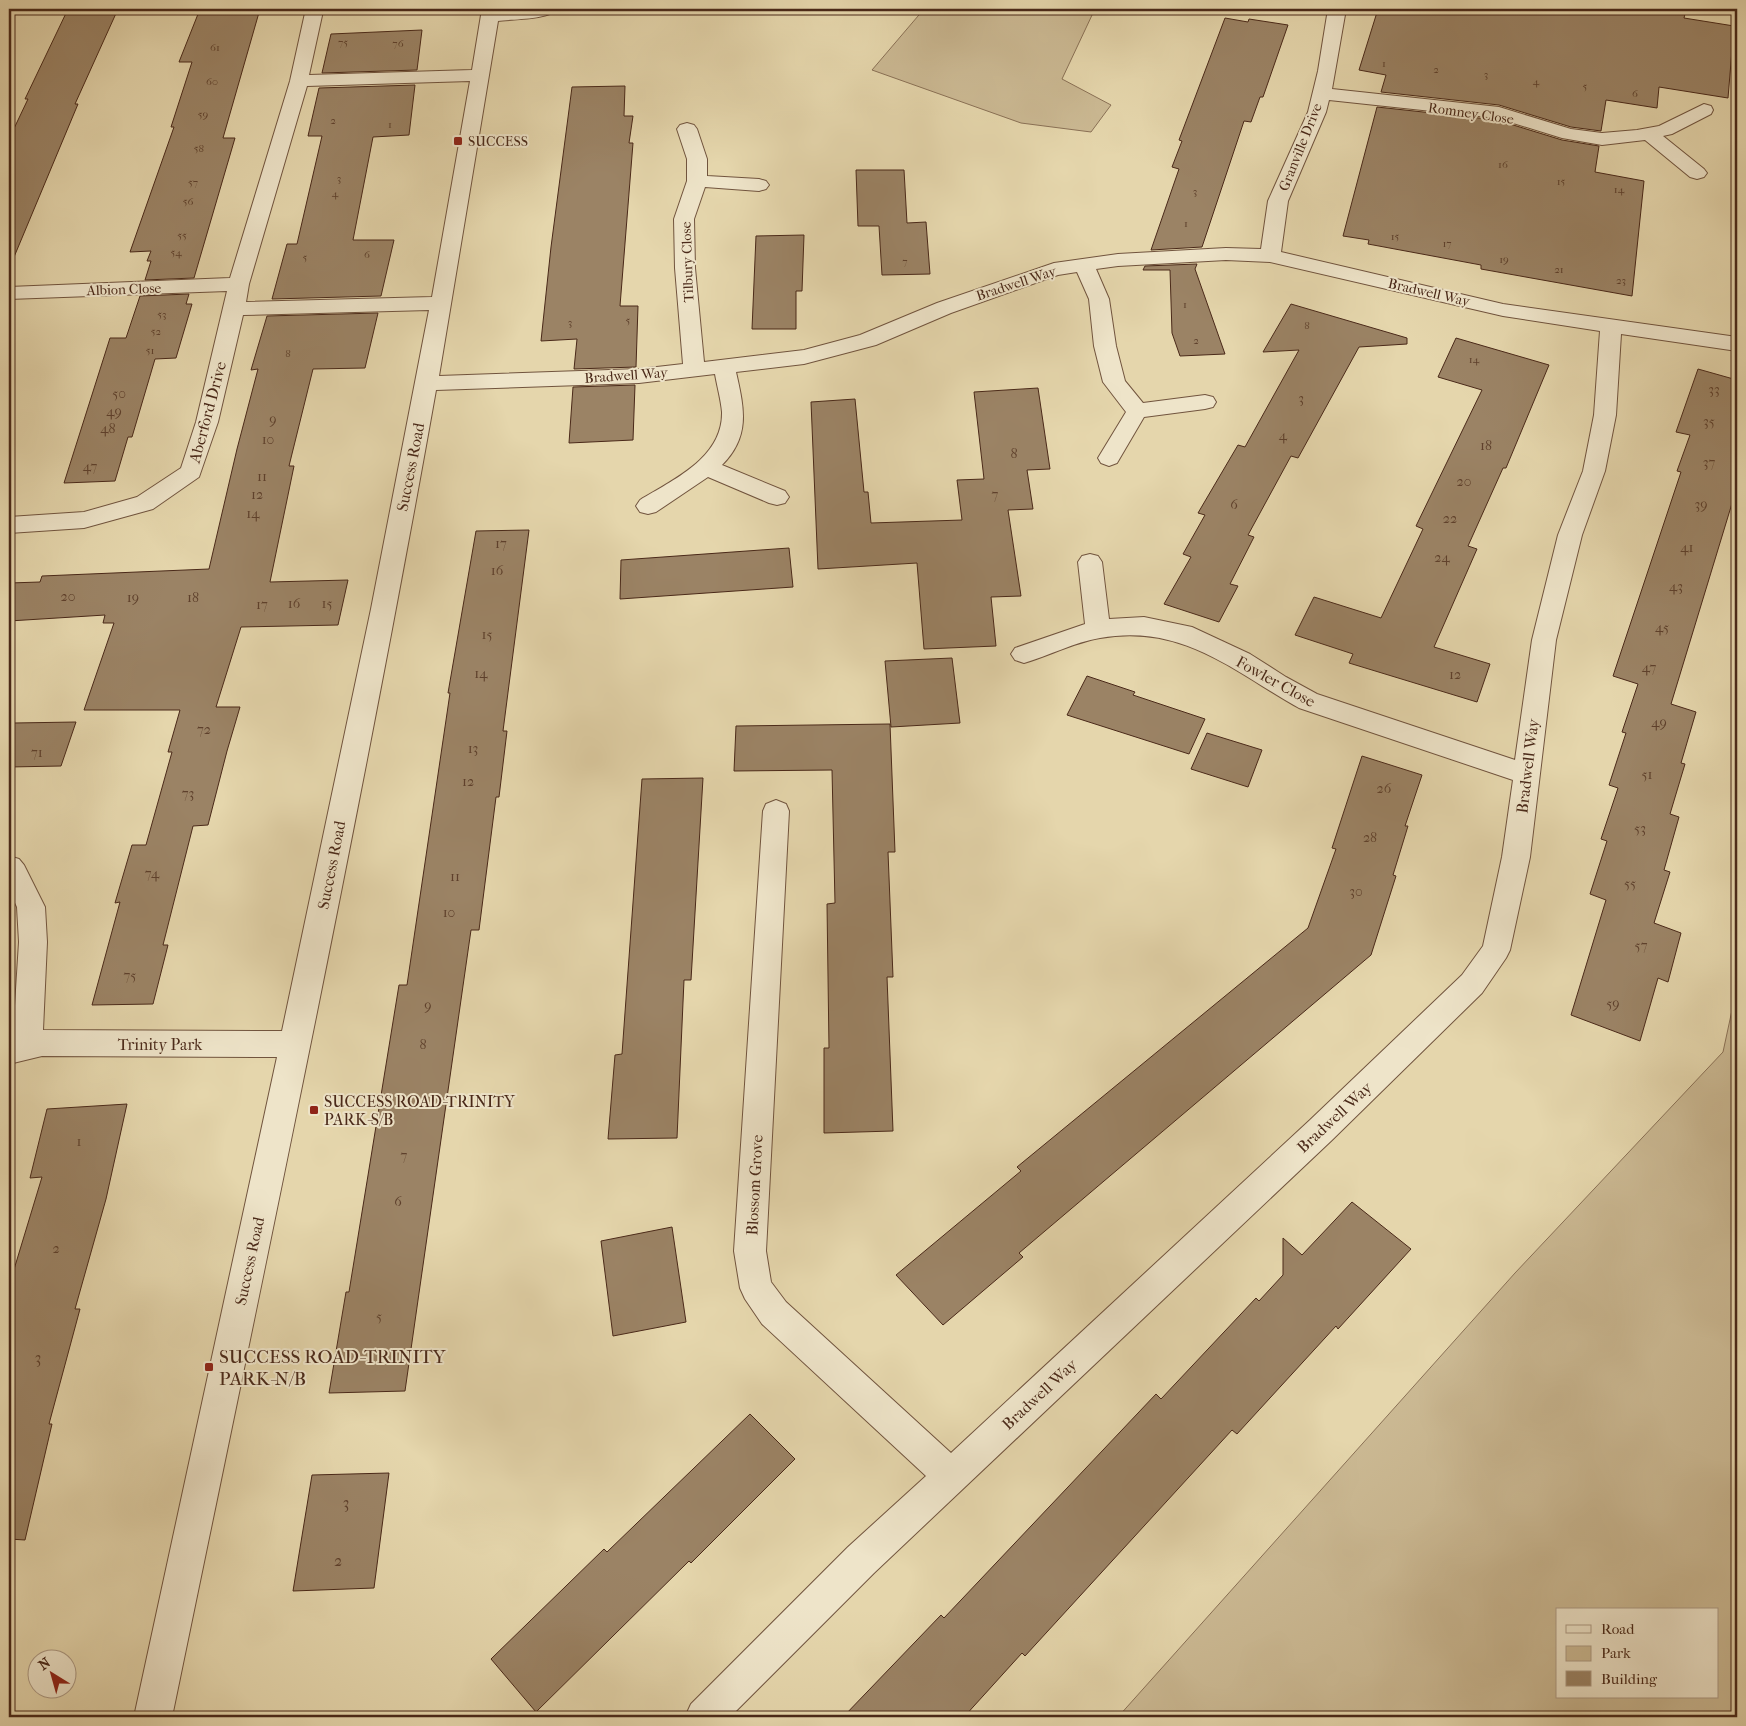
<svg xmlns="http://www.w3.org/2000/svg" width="1746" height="1726" font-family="'IM FELL French Canon',serif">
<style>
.green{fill:#cbb993;stroke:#8a7156;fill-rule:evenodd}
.building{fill:#9b8365;stroke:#4a2919}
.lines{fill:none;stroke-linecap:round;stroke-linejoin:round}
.minor-casing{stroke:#71543e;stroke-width:2}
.minor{fill:#eee4c9;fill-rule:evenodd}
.poi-dot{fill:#8f2418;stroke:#eee4c9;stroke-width:2}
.labels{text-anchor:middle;stroke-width:4;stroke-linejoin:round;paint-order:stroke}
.far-number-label{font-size:11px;fill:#5e402c}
.far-street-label{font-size:14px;fill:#4a2919;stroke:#eee4c9}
.far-poi-label{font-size:14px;fill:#4a2919;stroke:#eee4c9;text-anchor:start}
.number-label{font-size:14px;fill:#5e402c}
.street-label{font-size:16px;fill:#4a2919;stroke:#eee4c9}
.poi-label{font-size:16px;fill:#4a2919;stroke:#eee4c9;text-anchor:start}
.near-number-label{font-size:16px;fill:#5e402c}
.near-poi-label{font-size:19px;fill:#4a2919;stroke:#eee4c9;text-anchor:start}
</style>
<rect width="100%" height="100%" fill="#e5d6ac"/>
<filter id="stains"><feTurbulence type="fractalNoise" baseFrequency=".004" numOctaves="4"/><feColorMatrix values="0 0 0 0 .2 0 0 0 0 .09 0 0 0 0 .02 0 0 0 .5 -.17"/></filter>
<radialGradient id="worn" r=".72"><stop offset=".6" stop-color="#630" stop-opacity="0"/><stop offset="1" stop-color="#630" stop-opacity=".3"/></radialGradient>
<path class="green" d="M 924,9 L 1059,9 L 1093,13 L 1062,79 L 1111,105 L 1091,132 L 1021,123 L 872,70 Z
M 1737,987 L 1737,1717 L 1118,1717 L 1515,1273 L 1723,1052 ZM 1557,1610 L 1717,1610 L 1717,1697 L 1557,1697 Z"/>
<path class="building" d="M 68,9 L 118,9 L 75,104 L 78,104 L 9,269 L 9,139 L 28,99 L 25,99 Z
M 200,9 L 260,9 L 223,138 L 235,138 L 194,278 L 145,280 L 151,261 L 147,261 L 151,251 L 130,252 L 174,127 L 171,127 L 192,62 L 179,62 Z
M 1378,9 L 1646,9 L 1685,14 L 1684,18 L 1734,26 L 1728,98 L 1659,87 L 1657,108 L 1606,100 L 1601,131 L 1571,127 L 1499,105 L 1381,92 L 1386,75 L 1359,70 Z
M 1225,18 L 1248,22 L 1249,19 L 1288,25 L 1263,97 L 1260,97 L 1251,122 L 1244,121 L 1202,247 L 1151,250 L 1179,169 L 1172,167 L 1182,141 L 1179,140 Z
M 422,30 L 417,70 L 322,73 L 331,34 Z
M 415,85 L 409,135 L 373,137 L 353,240 L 394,240 L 381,296 L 272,299 L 287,244 L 297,244 L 322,136 L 308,136 L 319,88 Z
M 625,86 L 624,116 L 633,116 L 629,143 L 633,143 L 620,306 L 638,306 L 636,367 L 574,369 L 577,339 L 541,341 L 551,247 L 572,87 Z
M 1377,107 L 1497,120 L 1562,140 L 1599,146 L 1595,172 L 1644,181 L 1632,296 L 1481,269 L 1481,265 L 1368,244 L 1369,240 L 1343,236 Z
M 856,170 L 904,170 L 907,223 L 926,222 L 930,274 L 882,275 L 879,226 L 858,226 Z
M 804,235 L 802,291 L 796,291 L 796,329 L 752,329 L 756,236 Z
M 1197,264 L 1195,269 L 1225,354 L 1180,356 L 1172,333 L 1170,270 L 1143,270 L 1145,266 Z
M 189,294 L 186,304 L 192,304 L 176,358 L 155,359 L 132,437 L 128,437 L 115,481 L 64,483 L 110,338 L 126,338 L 140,296 Z
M 1291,304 L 1407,338 L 1407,344 L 1359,347 L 1298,458 L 1291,456 L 1248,535 L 1254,537 L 1230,584 L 1238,586 L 1219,622 L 1164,604 L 1191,557 L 1183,554 L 1205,515 L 1198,513 L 1238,445 L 1245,447 L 1299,350 L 1263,352 Z
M 378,313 L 365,368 L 313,369 L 289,466 L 294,466 L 270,582 L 348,580 L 338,625 L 241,627 L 216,707 L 240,707 L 227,751 L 208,825 L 193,826 L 163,945 L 168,945 L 153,1004 L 92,1005 L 120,902 L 115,903 L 132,845 L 146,845 L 172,752 L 168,752 L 180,710 L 84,710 L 114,623 L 103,623 L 105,615 L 9,621 L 9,583 L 40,582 L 42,576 L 209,569 L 237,449 L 258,369 L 251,370 L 267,316 Z
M 1456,338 L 1549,365 L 1506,468 L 1503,468 L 1468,546 L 1477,549 L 1434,647 L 1490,664 L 1477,702 L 1349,663 L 1353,654 L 1295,635 L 1314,597 L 1381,618 L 1423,529 L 1416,526 L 1482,390 L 1438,377 Z
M 1698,369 L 1737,380 L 1737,487 L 1671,704 L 1696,712 L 1681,763 L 1685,764 L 1670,814 L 1679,817 L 1664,870 L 1670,872 L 1654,923 L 1681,933 L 1668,982 L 1658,978 L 1640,1041 L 1571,1015 L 1606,900 L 1590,894 L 1607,841 L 1601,839 L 1618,788 L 1609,785 L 1626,733 L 1622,732 L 1638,684 L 1613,676 L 1681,472 L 1677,471 L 1690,435 L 1676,432 Z
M 635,385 L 633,440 L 569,443 L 573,387 Z
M 1038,388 L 1050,469 L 1027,470 L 1033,509 L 1008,510 L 1021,596 L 991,597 L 996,646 L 924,649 L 917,563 L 818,569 L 811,402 L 855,399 L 864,492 L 868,492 L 871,523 L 962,520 L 957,480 L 984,479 L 974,392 Z
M 529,530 L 503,731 L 507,731 L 499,797 L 496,797 L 479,930 L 471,930 L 405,1391 L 329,1393 L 346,1292 L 349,1292 L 399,985 L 407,985 L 450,693 L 448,693 L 476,531 Z
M 789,548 L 793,587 L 620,599 L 621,560 Z
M 952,658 L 960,723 L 891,727 L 885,661 Z
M 1087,676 L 1135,692 L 1133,695 L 1205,719 L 1189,754 L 1067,715 Z
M 76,722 L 61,766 L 9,767 L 9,738 L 14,723 Z
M 890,724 L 895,852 L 888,852 L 893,977 L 887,977 L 893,1131 L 824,1133 L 824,1048 L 829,1048 L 827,904 L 835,903 L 832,770 L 734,771 L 736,726 Z
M 1207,733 L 1262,750 L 1248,787 L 1191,769 Z
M 1362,756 L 1422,775 L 1405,826 L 1408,826 L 1393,875 L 1396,876 L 1371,955 L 1019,1253 L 1023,1257 L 943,1325 L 896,1275 L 1021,1171 L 1017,1167 L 1308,928 L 1336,849 L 1332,848 Z
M 703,778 L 691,980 L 684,980 L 677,1138 L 608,1139 L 615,1055 L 622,1054 L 642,779 Z
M 127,1104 L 106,1199 L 75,1309 L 80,1309 L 49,1424 L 52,1424 L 25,1540 L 9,1539 L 9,1286 L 42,1177 L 30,1178 L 47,1109 Z
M 1352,1202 L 1411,1249 L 1338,1329 L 1336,1326 L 1237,1434 L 1232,1430 L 1025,1656 L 1022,1653 L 964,1717 L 843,1717 L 941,1615 L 944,1618 L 1156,1394 L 1161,1399 L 1256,1298 L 1259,1301 L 1283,1275 L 1283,1238 L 1302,1255 Z
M 672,1227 L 686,1322 L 613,1336 L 601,1241 Z
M 750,1414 L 795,1459 L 691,1563 L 689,1561 L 536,1712 L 491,1659 L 604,1549 L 607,1552 Z
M 389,1473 L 374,1588 L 293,1591 L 312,1475 Z"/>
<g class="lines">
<defs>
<path id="minor" d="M 301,9 L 321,9 L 323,11 L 309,75 L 472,70 L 482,9 L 557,9 C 549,20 511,19 498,21 L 439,376 L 639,369 L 683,364 L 675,268 L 674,219 L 687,181 L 687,159 L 677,129 L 680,125 L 687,123 L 694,125 L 697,129 L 707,159 L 707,176 L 759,179 L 766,181 L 769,185 L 766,189 L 759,191 L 705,187 L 694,219 L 695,268 L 704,362 L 804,350 L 860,335 L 937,303 L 1054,263 L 1118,254 L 1226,248 L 1261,249 L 1268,201 L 1308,112 L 1318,71 L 1328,9 L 1346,9 L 1332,89 L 1499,107 L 1571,129 L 1602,133 L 1637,130 L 1659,126 L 1704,104 L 1711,106 L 1713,110 L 1711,114 L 1672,134 L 1663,136 L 1704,169 L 1707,173 L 1704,177 L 1697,179 L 1690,177 L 1645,140 L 1602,145 L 1562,138 L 1497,118 L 1329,100 L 1326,112 L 1288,201 L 1281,252 L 1503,304 L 1737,337 L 1737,351 L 1621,334 L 1616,415 L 1605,471 L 1582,535 L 1556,640 L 1530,857 L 1510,950 L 1506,958 L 1482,993 L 1332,1140 L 874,1573 L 730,1717 L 685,1717 L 691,1704 L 848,1547 L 926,1476 L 762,1324 L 745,1299 L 740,1288 L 734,1251 L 763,811 L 766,804 L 776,800 L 786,804 L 789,811 L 766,1251 L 771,1282 L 786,1302 L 951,1453 L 1310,1120 L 1462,975 L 1483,946 L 1502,857 L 1513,780 L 1299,708 C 1233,671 1182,623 1100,638 C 1075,642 1048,656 1024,663 L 1015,660 L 1011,654 L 1015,648 L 1085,624 L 1078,562 L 1082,556 L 1090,554 L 1098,556 L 1102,562 L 1109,619 L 1144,617 L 1192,627 L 1250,654 L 1286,677 L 1317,694 L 1515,760 L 1532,640 L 1558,535 L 1583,471 L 1594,415 L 1600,331 L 1503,316 L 1270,262 L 1226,260 L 1118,266 L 1096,269 L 1109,299 L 1116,346 L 1125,381 L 1143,403 L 1205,395 L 1213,397 L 1216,402 L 1213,407 L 1205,409 L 1144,417 L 1117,463 L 1109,466 L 1101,463 L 1098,458 L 1126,412 L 1103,382 L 1094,346 L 1089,299 L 1077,272 L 1058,275 L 951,313 L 876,345 L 804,364 L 736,372 C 744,408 751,436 722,465 L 785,491 L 789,497 L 785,503 L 777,505 L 769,503 L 708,477 L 656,512 L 648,514 L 640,512 L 636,506 L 640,500 C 673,480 723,458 722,412 C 721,400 717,386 715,374 L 639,383 L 436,390 C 357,834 263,1275 172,1717 L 134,1717 L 277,1057 L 42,1056 L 9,1064 L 9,1038 L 13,1037 L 19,942 L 17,907 L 9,890 L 9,856 L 19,859 L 24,865 L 45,907 L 47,942 L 43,1030 L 282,1031 L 371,609 L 429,310 L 243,315 L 218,422 L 199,477 L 153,509 L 84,528 L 9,533 L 9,517 L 84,512 L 137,497 L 181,468 L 196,422 L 227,291 L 9,299 L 9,287 L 230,278 L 290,81 L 305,13 ZM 470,81 L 432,297 L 246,302 L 249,284 L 307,86 Z"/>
</defs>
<use href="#minor" class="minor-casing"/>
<use href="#minor" class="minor"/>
</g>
<g class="poi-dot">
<rect x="453" y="136" width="10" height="10" rx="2.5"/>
<rect x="309" y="1105" width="10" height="10" rx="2.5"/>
<rect x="204" y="1362" width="10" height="10" rx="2.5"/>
</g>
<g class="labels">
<g class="far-number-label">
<text x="343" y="46">75</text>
<text x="398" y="47">76</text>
<text x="215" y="51">61</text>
<text x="1384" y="67">1</text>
<text x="1436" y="73">2</text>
<text x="1486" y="78">3</text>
<text x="212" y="85">60</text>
<text x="1536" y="85">4</text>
<text x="1585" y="90">5</text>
<text x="1635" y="97">6</text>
<text x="203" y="118">59</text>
<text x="333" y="124">2</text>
<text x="390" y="128">1</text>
<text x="199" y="152">58</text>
<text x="1503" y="168">16</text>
<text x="339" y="182">3</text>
<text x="1561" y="185">15</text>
<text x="193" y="186">57</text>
<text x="1619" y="193">14</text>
<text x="1195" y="195">3</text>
<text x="335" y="197">4</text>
<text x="188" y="205">56</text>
<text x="1186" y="227">1</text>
<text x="182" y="239">55</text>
<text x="1395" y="240">15</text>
<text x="1447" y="247">17</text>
<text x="176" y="256">54</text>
<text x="367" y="258">6</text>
<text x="305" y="261">5</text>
<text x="1504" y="263">19</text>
<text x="905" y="265">7</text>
<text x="1559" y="273">21</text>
<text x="1621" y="284">23</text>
<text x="1185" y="308">1</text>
<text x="162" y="318">53</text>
<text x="628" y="324">5</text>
<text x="570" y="326">3</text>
<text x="1307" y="329">8</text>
<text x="156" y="335">52</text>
<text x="1196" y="344">2</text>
<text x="150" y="354">51</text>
<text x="288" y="357">8</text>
<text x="1474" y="363">14</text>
</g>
<g class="far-street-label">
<text transform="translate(1471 113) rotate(8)" y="5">Romney Close</text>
<text transform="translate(1300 147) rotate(-68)" y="5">Granville Drive</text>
<text transform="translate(687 262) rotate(-92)" y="5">Tilbury Close</text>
<text transform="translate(1016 283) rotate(-18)" y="5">Bradwell Way</text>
<text transform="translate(124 289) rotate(-2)" y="5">Albion Close</text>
<text transform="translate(1429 292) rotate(13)" y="5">Bradwell Way</text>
<text transform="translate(626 375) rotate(-4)" y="5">Bradwell Way</text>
</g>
<g class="far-poi-label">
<text x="468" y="146">SUCCESS</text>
</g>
<g class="number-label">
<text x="1714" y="394">33</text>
<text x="119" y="398">50</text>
<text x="1301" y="403">3</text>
<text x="114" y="416">49</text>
<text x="273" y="424">9</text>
<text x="1709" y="426">35</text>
<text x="108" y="433">48</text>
<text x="1283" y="440">4</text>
<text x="268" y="444">10</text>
<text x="1486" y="450">18</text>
<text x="1014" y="458">8</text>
<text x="1709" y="467">37</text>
<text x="90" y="471">47</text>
<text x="262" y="481">11</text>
<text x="1464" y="486">20</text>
<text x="257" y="499">12</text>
<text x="995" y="499">7</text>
<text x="1234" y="509">6</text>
<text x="1701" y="509">39</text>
<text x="253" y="518">14</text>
<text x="1450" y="523">22</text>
<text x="501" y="548">17</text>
<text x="1687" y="552">41</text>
<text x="1442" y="562">24</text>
<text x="497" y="575">16</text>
<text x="1676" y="591">43</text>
<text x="68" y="601">20</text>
<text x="133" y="602">19</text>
<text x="193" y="602">18</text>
<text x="294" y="608">16</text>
<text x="327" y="608">15</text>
<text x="262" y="609">17</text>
<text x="1662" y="632">45</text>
<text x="487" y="639">15</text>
<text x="1649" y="672">47</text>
<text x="481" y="678">14</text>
<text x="1455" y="679">12</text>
<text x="1659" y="727">49</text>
<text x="204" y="734">72</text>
<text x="473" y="753">13</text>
<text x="37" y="757">71</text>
<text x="1647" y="779">51</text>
<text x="468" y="786">12</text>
<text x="1384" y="793">26</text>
<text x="188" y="798">73</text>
<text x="1640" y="833">53</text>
<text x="1370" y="842">28</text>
<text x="152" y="878">74</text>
<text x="455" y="881">11</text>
<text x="1630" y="888">55</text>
<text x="1356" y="896">30</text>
<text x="449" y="917">10</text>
<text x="1641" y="950">57</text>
<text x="130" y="980">75</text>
<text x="1613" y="1008">59</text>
<text x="428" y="1010">9</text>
<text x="423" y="1049">8</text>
<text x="79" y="1146">1</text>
<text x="404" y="1160">7</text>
<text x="398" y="1206">6</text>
<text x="56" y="1253">2</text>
<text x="379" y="1321">5</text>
</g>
<g class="street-label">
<text transform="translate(207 412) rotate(-75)" y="6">Aberford Drive</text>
<text transform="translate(410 467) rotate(-79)" y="6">Success Road</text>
<text transform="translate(1276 681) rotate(29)" y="6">Fowler Close</text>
<text transform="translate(1527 766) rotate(-83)" y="6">Bradwell Way</text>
<text transform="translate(331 865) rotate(-79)" y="6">Success Road</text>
<text x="160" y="1050">Trinity Park</text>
<text transform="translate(1334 1117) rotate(-43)" y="6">Bradwell Way</text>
<text transform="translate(754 1185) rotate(-87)" y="6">Blossom Grove</text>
<text transform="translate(249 1261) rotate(-78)" y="6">Success Road</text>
<text transform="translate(1039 1394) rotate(-43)" y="6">Bradwell Way</text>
</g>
<g class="poi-label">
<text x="324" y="1107">SUCCESS ROAD-TRINITY<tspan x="324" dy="18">PARK-S/B</tspan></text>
</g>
<g class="near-number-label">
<text x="38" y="1363">3</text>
<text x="346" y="1508">3</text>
<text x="338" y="1566">2</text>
</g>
<g class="near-poi-label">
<text x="219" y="1363">SUCCESS ROAD-TRINITY<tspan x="219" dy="22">PARK-N/B</tspan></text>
</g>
</g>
<rect width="1746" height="1726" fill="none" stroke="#e5d6ac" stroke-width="30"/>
<rect x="10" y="10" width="1726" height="1706" fill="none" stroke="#4a2919" stroke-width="2.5"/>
<rect x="15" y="15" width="1716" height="1696" fill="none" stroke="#4a2919"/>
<rect x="1556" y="1608" width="162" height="90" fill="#eee4c9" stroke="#ac9983"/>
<rect x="1566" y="1625" width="25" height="8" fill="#eee4c9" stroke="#ac9983"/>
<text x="1601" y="1634" font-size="15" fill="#4a2919">Road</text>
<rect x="1566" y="1646" width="25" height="15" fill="#cbb993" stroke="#ac9983"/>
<text x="1601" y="1658" font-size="15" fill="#4a2919">Park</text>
<rect x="1566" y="1671" width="25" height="15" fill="#9b8365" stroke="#ac9983"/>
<text x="1601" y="1684" font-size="15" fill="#4a2919">Building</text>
<g transform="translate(52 1674) rotate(323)"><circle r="24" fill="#eee4c9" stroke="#ac9983"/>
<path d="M0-4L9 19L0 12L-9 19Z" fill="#8f2418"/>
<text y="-8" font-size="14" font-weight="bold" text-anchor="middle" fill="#4a2919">N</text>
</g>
<rect width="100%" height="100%" filter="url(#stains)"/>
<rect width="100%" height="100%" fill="url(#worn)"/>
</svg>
